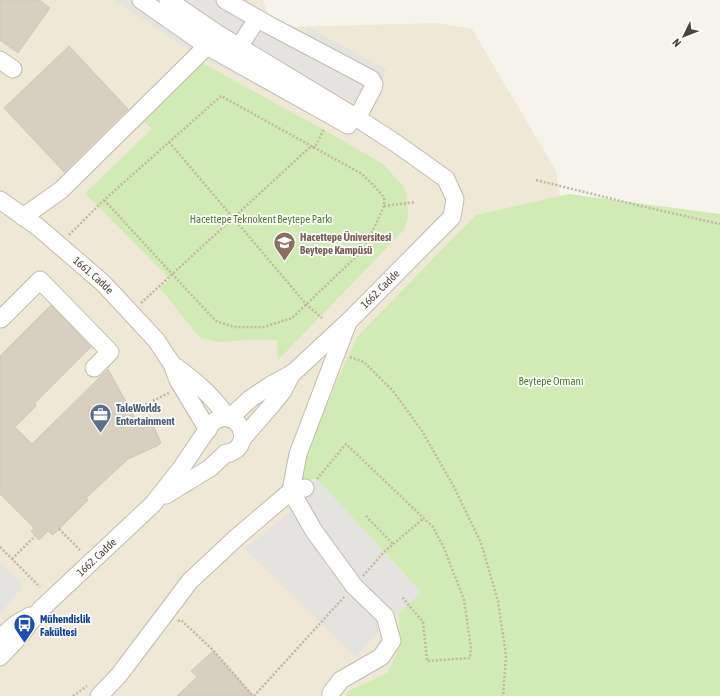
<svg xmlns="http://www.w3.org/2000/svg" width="720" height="696" font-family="'Asap Condensed',sans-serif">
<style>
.education{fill:#efe8d6}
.green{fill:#d2eab5}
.parking{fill:#e5e3e0}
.building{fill:#d8cfc1;stroke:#d3c7b4}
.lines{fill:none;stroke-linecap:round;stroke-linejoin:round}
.minor-casing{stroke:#c2bbae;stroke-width:19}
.path{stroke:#c4b79f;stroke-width:2.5;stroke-dasharray:2 2;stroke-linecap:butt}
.minor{stroke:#fff;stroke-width:17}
.labels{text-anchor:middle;stroke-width:3.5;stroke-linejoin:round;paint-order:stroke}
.park-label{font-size:11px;fill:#4a7f2a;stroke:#fff}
.education-label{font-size:11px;font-weight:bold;fill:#785e54;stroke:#fff;text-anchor:start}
.street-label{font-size:11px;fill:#4b4439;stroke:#fff}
.service-label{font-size:11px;font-weight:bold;fill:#4e5e75;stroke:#fff;text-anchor:start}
.transit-label{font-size:11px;font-weight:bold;fill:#164399;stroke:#fff;text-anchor:start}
</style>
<rect width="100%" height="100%" fill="#f6f3ec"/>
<path class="education" d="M 0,0 L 263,0 L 270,19 L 288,27 L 437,23 L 472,29 L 556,171 L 585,354 L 496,696 L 0,696 Z"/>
<path class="green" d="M 197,60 L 324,130 L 383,164 L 395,177 L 403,186 L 407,194 L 408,217 L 404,230 L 278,360 L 277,340 L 247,340 L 220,342 L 200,338 L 160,288 L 170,279 L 85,193 L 152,129 L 139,117 Z
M 569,194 L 720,214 L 720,696 L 346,696 L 348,691 L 387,673 L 401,645 L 399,620 L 398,614 L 421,592 L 317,479 L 309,480 L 304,485 L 299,472 L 316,423 L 331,394 L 357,337 L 476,215 Z"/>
<path class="parking" d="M 114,0 L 242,0 L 304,38 L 307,26 L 387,70 L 366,108 L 322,86 L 305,112 L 185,47 Z
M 317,479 L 421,592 L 382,629 L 355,657 L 245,549 L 288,514 L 305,488 Z
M 0,562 L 22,584 L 20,591 L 0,613 Z"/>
<path class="building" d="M 0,0 L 39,0 L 50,8 L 18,53 L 0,40 Z
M 69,46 L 128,109 L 64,172 L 4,108 Z
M 51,305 L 91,347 L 35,403 L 36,406 L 15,427 L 32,444 L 108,369 L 138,424 L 144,418 L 154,427 L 161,443 L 157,446 L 128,459 L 86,498 L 88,500 L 53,535 L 48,531 L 39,540 L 31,531 L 34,528 L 0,494 L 0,356 Z
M 213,651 L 253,696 L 177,696 L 197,677 L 191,671 Z"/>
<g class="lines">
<defs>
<g id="minor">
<path d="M 141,0 L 207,46 L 348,125"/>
<path d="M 168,0 L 218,34 L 357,118 L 397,144 L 446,179 L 455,199 L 452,217 L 349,321 L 293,373 L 271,385 L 250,399 L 235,413 L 231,419"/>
<path d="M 225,0 L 267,24 L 371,79 L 374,84 L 373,88 L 357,118"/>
<path d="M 239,47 L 257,19"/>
<path d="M 0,60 L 13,69"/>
<path id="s1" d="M 0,200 L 38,227 L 103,283 L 156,340 L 172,364 L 178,380 L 208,430"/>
<path d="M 23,217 L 61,190 L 207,46"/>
<path d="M 1,319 L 40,280 L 110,352 L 94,368"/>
<path d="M 176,367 C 194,380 215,399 228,418"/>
<path d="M 166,495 L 210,468 L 226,453 L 230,453 L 237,449 L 240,445 L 243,438 L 270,407 L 283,391 L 292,373"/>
<path d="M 0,638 L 16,624 L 30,616"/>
<path id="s2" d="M 0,657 L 18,638 L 40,610 L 153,504 L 182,467 L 211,424 C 225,411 242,419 243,438"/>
<path d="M 99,696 L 119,675 L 190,581 L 236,538 L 291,491 L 305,488"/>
<path d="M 331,696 L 331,693 L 341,680 L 381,657 L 392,641 L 385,616 L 354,586 L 314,531 L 291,491 L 298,454 L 347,325"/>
</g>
</defs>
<use href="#minor" class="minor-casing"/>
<path class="path" d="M 169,142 L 306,304 L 322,318
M 536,180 L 645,207 L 720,224
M 384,206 L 415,202
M 69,235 L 104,200 L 221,96 L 362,174 L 373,185 L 384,197 L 384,206 L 376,224 L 362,251 L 292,318 L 264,327 L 234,327 L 216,321 L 199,303 L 104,200
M 141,303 L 309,148 L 315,147 L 324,129
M 350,357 L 364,362 L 393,391 L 422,431 L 454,487 L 481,543 L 498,601 L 506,656 L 503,696
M 131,411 L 169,393
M 317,479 L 346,444 L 433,527 L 444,548 L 464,600 L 471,648 L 470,658 L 427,661 L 423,622 L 402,597
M 366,516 L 393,544
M 59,529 L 80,550
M 0,547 L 40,587
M 12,559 L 35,536
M 363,576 L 384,552 L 424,518
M 178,621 L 181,620 L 213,650 L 253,696
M 73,696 L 87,686
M 254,696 L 345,596"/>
<use href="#minor" class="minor"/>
</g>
<defs>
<symbol id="university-pin" viewBox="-11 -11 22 30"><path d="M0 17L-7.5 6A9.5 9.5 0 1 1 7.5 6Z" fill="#8d6e63" stroke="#fff"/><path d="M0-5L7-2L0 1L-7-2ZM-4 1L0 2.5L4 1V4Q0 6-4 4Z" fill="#fff"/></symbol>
<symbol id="office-pin" viewBox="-11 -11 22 30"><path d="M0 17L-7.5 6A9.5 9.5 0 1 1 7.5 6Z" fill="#5c6f8a" stroke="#fff"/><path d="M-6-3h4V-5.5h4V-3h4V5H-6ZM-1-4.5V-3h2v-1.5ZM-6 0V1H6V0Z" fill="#fff"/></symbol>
<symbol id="bus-pin" viewBox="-11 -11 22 30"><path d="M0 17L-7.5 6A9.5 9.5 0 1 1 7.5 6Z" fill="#1a4fb4" stroke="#fff"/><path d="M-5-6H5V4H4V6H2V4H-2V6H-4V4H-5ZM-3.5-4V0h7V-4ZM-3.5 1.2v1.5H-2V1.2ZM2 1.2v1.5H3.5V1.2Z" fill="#fff"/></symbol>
</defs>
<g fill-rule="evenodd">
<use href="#university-pin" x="272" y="230" width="25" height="34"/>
<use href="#office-pin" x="88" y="402" width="25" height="34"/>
<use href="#bus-pin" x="12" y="612" width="25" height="34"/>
</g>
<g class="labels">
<g class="park-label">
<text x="261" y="223">Hacettepe Teknokent Beytepe Parkı</text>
<text x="551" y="385">Beytepe Ormanı</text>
</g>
<g class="education-label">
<text x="300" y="241">Hacettepe Üniversitesi<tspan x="300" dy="13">Beytepe Kampüsü</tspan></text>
</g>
<g class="street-label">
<text dy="4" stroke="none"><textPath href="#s1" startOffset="120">1661. Cadde</textPath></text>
<text transform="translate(380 289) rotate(-45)" y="4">1662. Cadde</text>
<text dy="4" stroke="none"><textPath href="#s2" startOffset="139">1662. Cadde</textPath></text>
</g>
<g class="service-label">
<text x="116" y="412">TaleWorlds<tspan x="116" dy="13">Entertainment</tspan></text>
</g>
<g class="transit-label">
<text x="40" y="623">Mühendislik<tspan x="40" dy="13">Fakültesi</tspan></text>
</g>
</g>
<g transform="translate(684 36) rotate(227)" stroke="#ffffff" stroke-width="3" paint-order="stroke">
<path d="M0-3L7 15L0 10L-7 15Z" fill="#4b4439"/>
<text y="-6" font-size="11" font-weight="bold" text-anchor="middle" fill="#4b4439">N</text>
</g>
</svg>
